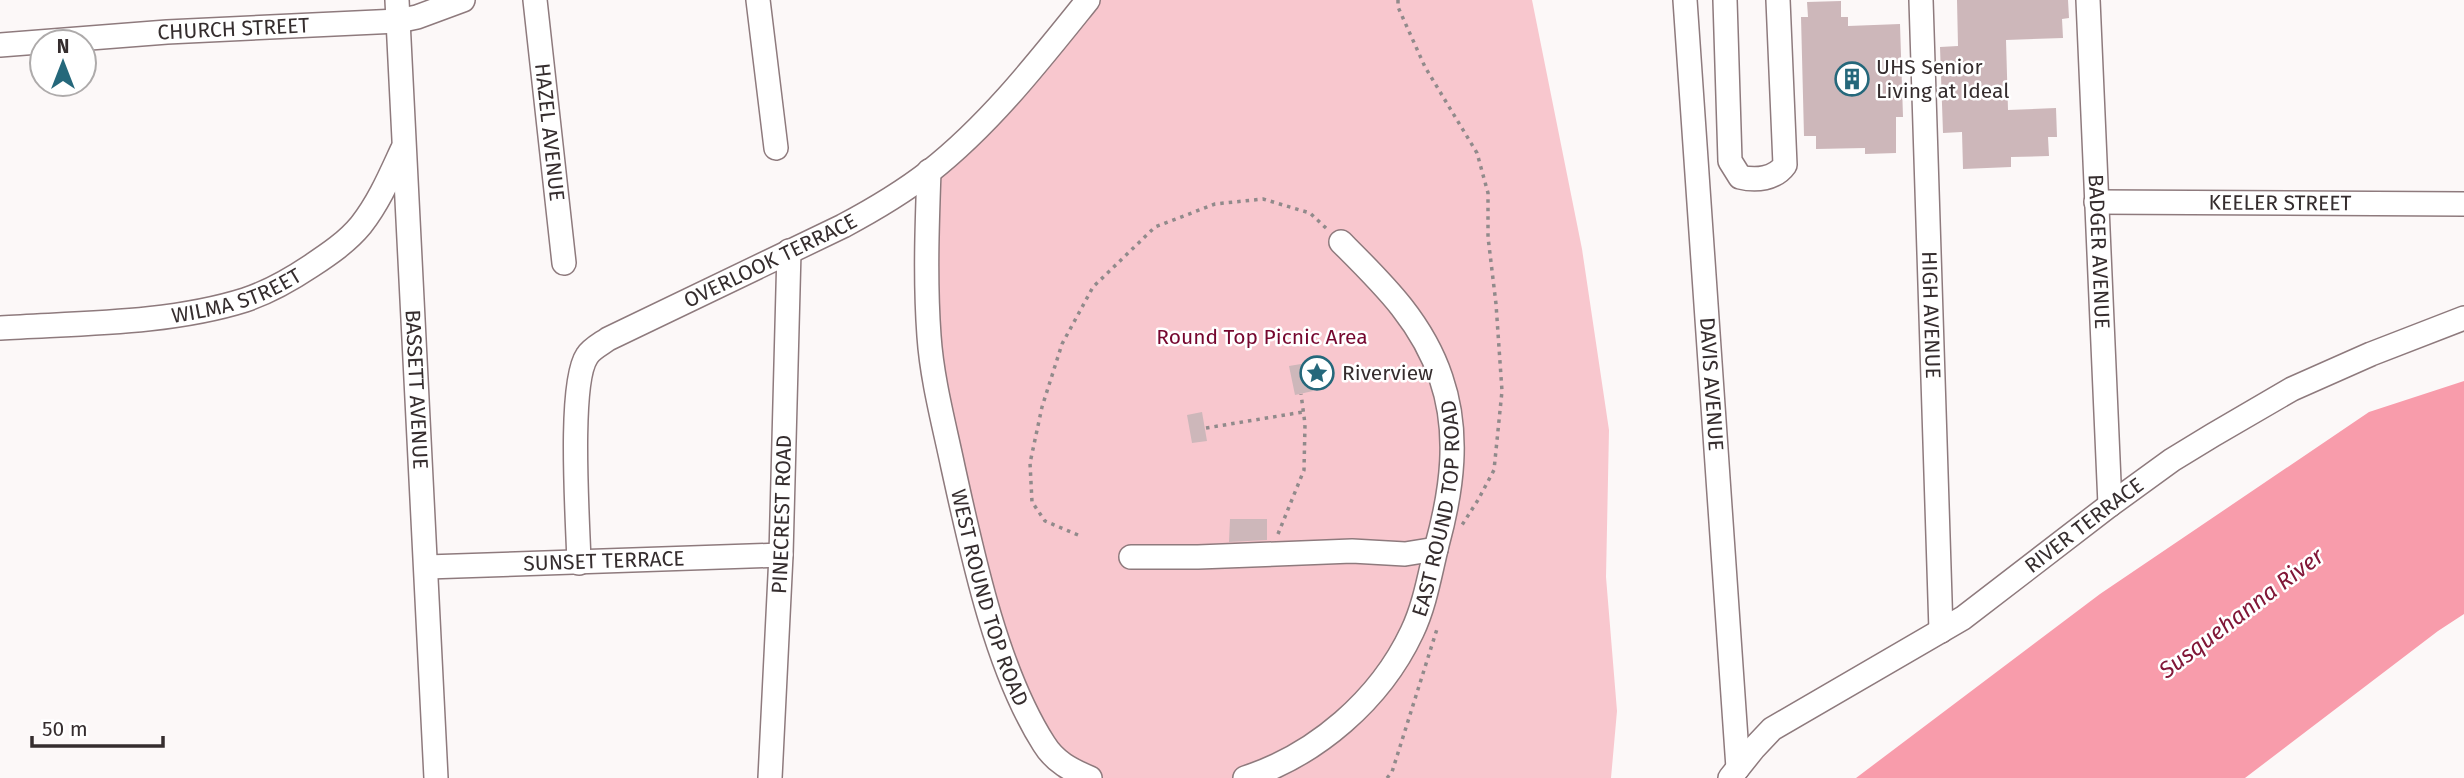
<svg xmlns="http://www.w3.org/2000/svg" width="2464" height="778" font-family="'Fira Sans',sans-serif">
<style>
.green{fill:#f8c7ce}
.water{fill:#f89cab}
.building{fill:#cdb7ba}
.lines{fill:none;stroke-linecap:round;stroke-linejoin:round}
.minor-casing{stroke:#8e7a7d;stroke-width:26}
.path{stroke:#918a8b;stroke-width:3.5;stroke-dasharray:3.5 5;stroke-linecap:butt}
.minor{stroke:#fff;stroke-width:23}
.labels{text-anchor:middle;stroke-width:5;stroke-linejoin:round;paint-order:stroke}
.street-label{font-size:21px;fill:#352d2e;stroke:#fff}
.poi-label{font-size:21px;fill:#352d2e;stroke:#fff;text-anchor:start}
.park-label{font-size:21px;fill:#76072f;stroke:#fff}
.water-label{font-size:23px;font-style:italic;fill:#811637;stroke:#fff}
</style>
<rect width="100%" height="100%" fill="#fcf8f8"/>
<path class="green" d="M 1088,0 L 1532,0 L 1582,249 L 1609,430 L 1606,577 L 1617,711 L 1611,778 L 1059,778 L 991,616 L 936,388 L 929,171 Z"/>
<path class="water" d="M 2464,381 L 2464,614 L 2438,631 L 2245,778 L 1856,778 L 2100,594 L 2369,412 Z"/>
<path class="building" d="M 1957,0 L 2068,0 L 2069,18 L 2062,19 L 2063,38 L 2006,40 L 2008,110 L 2056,108 L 2057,137 L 2048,137 L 2049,156 L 2011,157 L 2011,167 L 1963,169 L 1962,132 L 1943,133 L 1940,47 L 1958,46 Z
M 1841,1 L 1841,17 L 1848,17 L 1848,26 L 1900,24 L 1903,117 L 1896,117 L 1896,153 L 1865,154 L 1865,148 L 1816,149 L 1816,136 L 1804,136 L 1801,17 L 1808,17 L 1807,2 Z
M 1307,363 L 1313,391 L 1295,395 L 1289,366 Z
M 1202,412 L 1207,441 L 1192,443 L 1187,415 Z
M 1230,519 L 1267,519 L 1267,540 L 1229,542 Z"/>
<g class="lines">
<defs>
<g id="minor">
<path id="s1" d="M 397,0 L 436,778"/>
<path id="s2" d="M 535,0 L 564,263"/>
<path d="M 758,0 L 776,148"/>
<path id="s3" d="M 1685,0 L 1738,768"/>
<path d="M 1725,0 L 1730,161 L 1740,177 C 1756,181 1775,179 1785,165 L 1778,0"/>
<path id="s4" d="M 1921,0 L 1941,631"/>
<path id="s5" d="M 2088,0 L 2110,505"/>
<path id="s6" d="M 0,45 L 167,32 L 398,21 L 417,17 L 463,0"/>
<path id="s7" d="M 929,171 C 927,226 925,281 929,336 C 932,380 944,424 953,467 C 972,553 996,669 1044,744 C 1055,762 1071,770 1090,778"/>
<path id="s8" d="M 2096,202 L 2464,204"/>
<path id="s9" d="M 0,328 C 79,323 169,324 245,300 C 269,292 290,280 311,266 C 329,254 347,242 361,225 C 379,202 390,176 402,150"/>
<path d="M 1131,557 L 1198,557 L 1352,551 L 1405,554 L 1436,549"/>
<path id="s10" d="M 579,563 C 578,523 568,384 587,356 C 591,349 601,344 608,339 L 843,226 C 873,210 902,193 929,172 C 990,124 1039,61 1088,0"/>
<path id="s11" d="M 427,567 L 781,555"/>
<path id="s12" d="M 770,778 L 781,555 L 789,251"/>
<path id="s13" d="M 1245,778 C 1316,755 1380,700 1412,632 C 1425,605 1430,573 1437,545 C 1452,490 1460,433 1441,378 C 1422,321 1382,283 1341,242"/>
<path id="s14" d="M 1730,778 L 1754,748 L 1772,729 L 1963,618 L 2110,505 L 2172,460 L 2213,435 L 2292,389 L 2371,354 L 2464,318"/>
</g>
</defs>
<use href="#minor" class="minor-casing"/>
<path class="path" d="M 1398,0 L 1398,7 L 1425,67 L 1477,153 L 1488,193 L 1488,237 L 1496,304 L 1502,391 L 1494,470 L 1478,500 L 1462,525
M 1206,428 L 1303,412
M 1278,534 L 1304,470 L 1305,424 L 1301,394
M 1078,535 L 1045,521 L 1032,502 L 1030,463 L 1042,407 L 1062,344 L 1093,287 L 1155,227 L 1215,204 L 1263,199 L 1310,213 L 1327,229
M 1387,778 L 1392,772 L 1437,629"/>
<use href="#minor" class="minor"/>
</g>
<defs>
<symbol id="building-ring" viewBox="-11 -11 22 22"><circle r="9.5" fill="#fff" stroke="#25687b" stroke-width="1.5"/><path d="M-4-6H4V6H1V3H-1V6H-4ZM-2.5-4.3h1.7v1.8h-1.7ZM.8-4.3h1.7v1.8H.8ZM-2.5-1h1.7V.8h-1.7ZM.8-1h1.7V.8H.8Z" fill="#25687b"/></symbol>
<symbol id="sight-ring" viewBox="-11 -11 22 22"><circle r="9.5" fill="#fff" stroke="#25687b" stroke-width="1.5"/><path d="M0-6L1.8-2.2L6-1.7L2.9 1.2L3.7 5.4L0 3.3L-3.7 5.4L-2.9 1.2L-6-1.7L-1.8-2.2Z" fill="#25687b"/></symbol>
</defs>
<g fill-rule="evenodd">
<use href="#building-ring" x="1833" y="60" width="38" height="38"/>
<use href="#sight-ring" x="1298" y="354" width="38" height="38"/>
</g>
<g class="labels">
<g class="street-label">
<text dy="7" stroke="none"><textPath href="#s6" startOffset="234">CHURCH STREET</textPath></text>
<text dy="7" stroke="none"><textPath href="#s2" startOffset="133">HAZEL AVENUE</textPath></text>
<text dy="7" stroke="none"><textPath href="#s8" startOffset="184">KEELER STREET</textPath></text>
<text dy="7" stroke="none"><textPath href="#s5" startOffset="252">BADGER AVENUE</textPath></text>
<text dy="7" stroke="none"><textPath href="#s10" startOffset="416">OVERLOOK TERRACE</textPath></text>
<text dy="7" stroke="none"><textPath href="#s9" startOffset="240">WILMA STREET</textPath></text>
<text dy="7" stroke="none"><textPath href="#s4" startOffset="315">HIGH AVENUE</textPath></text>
<text dy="7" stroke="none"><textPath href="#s3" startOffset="385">DAVIS AVENUE</textPath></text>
<text dy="7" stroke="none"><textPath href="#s1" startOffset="390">BASSETT AVENUE</textPath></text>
<text dy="7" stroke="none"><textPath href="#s13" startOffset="355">EAST ROUND TOP ROAD</textPath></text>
<text dy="7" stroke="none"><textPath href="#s12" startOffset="264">PINECREST ROAD</textPath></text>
<text dy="7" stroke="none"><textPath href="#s14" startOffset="438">RIVER TERRACE</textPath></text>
<text dy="7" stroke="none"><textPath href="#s11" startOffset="177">SUNSET TERRACE</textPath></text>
<text dy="7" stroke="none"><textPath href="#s7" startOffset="434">WEST ROUND TOP ROAD</textPath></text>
</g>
<g class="poi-label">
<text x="1876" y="74">UHS Senior<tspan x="1876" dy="24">Living at Ideal</tspan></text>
<text x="1342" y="380">Riverview</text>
</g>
<g class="park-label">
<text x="1262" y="344">Round Top Picnic Area</text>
</g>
<g class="water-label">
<text transform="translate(2241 613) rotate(-37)" y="8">Susquehanna River</text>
</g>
</g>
<g transform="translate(63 63)"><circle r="33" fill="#ffffff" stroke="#aeabab" stroke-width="2"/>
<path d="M0-5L12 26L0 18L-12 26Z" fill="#25687b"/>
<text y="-10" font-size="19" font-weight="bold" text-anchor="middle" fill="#352d2e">N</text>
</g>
<path d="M32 736v10h131v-10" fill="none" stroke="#352d2e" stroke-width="3.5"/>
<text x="42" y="736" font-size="21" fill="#352d2e" stroke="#ffffff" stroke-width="5" paint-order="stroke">50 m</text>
</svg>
